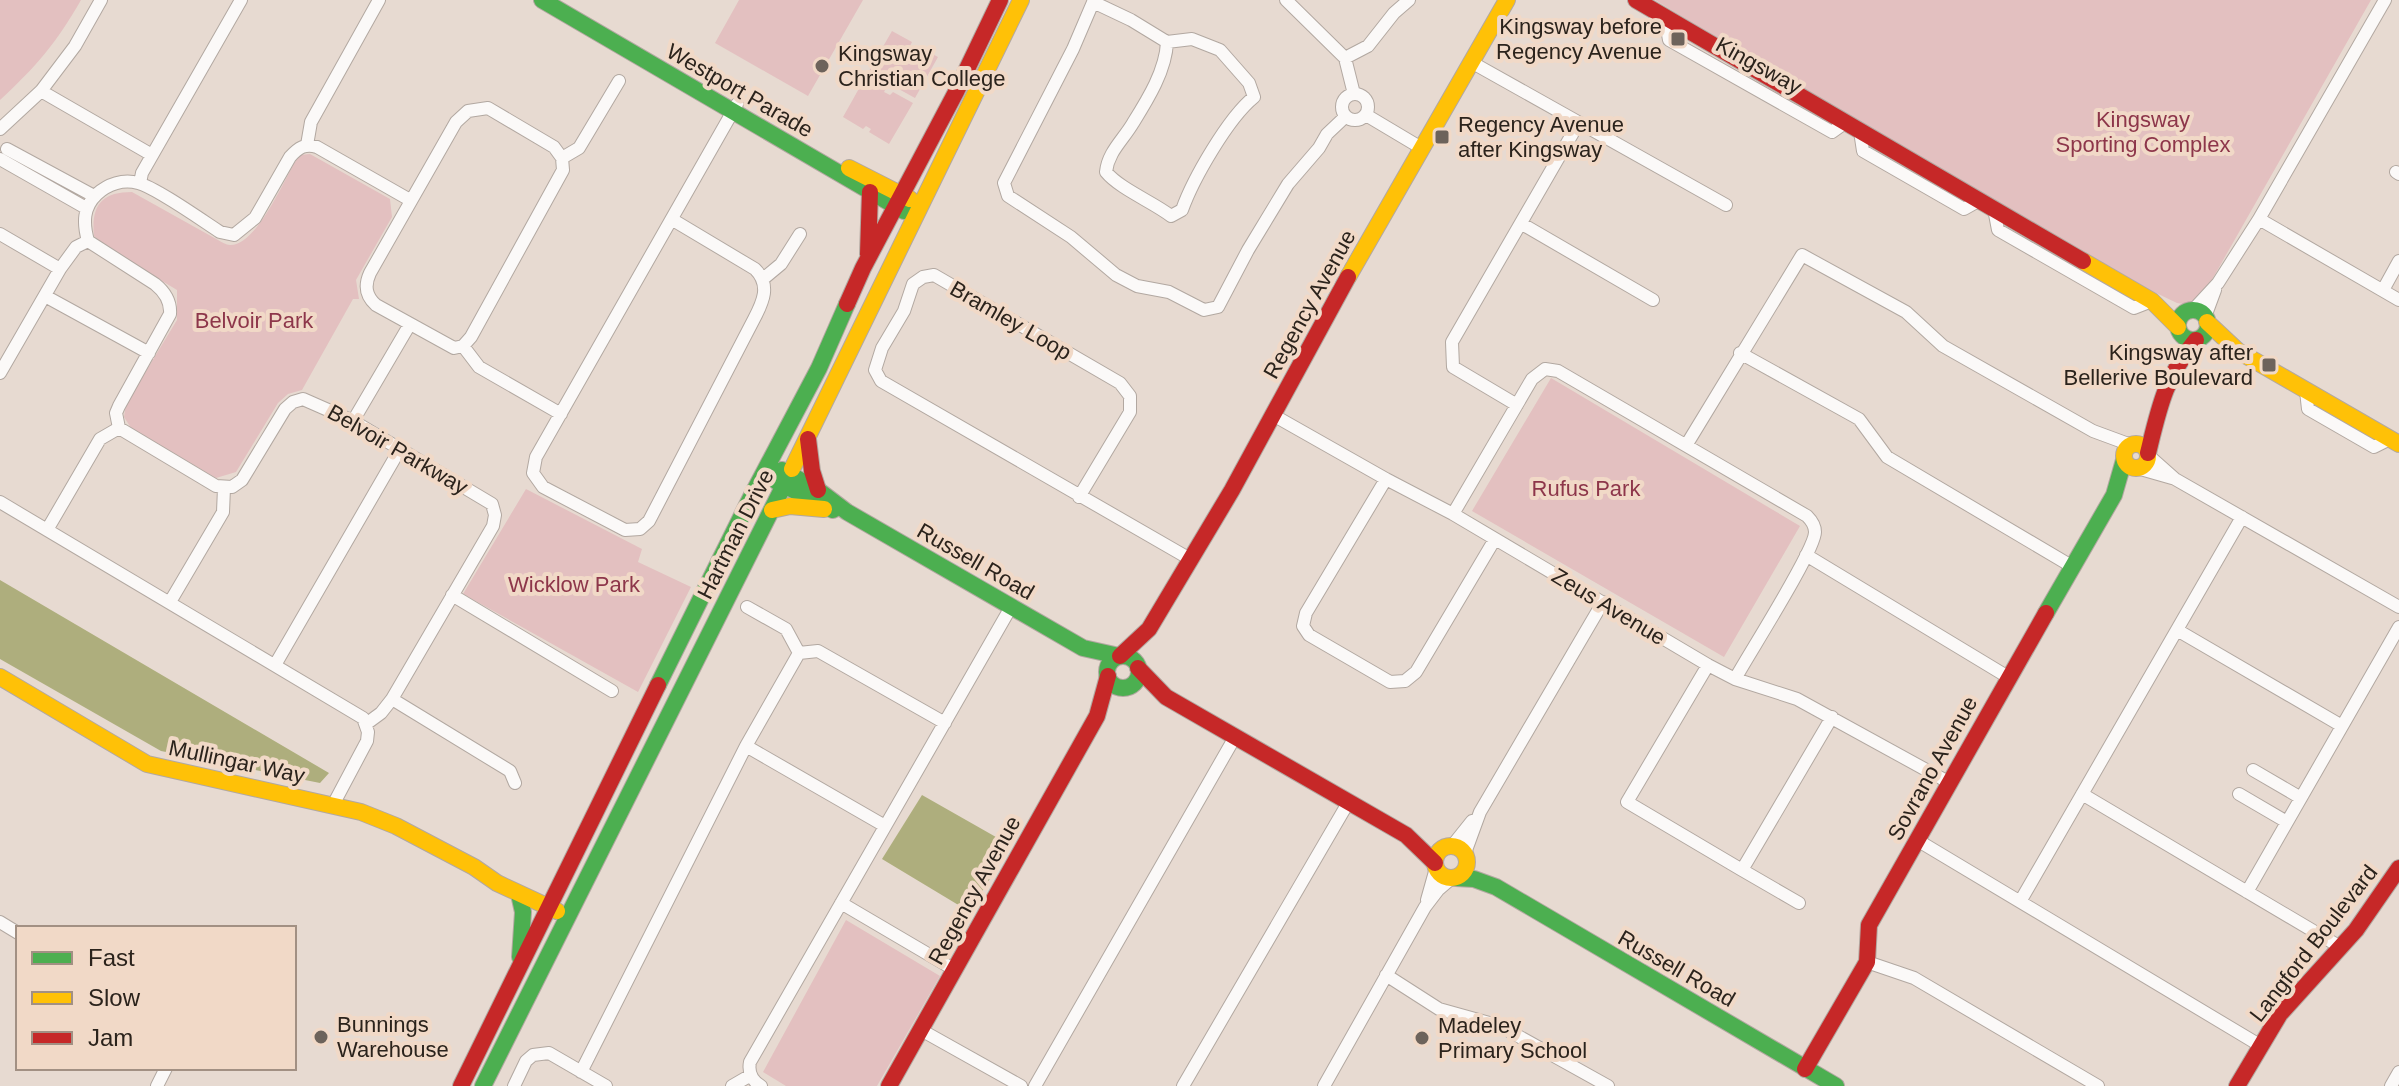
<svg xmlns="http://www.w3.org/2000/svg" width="2399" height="1086" font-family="Helvetica,sans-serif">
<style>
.green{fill:#e3c0c0}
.water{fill:#aeae7d}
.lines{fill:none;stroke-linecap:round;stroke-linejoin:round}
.street-casing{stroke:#b2a8a1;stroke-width:14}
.fast-casing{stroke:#b2a8a1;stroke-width:18}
.slow-casing{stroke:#b2a8a1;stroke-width:18}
.jam-casing{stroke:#b2a8a1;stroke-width:18}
.street{stroke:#fbf9f8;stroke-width:12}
.fast{stroke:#4caf50;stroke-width:16}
.slow{stroke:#ffc107;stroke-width:16}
.jam{stroke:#c62828;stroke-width:16}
.poi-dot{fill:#6d635b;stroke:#f1d9c7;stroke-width:3}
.labels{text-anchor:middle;stroke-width:8;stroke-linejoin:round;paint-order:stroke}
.poi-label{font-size:22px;fill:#2b231c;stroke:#f1d9c7;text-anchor:start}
.street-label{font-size:22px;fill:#2b231c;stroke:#f1d9c7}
.park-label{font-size:22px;fill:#8d364a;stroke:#f1d9c7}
</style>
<rect width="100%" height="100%" fill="#e7dad1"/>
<path class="green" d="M 0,0 L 81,0 C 57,42 36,67 0,100 Z
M 739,0 L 863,0 L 808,96 L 715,43 Z
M 1655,0 L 2371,0 L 2197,306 L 2177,303 L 2152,291 L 1751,59 Z
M 892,31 L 912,42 L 910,46 L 916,49 L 918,46 L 938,57 L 915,98 L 895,87 L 897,83 L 891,80 L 889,83 L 869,71 Z
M 866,76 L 886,88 L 884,92 L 890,95 L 893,92 L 913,103 L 889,144 L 869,132 L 871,129 L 866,126 L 863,129 L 843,117 Z
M 310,154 L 390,199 L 392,217 L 356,280 L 359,299 L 353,299 L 302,390 L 288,394 L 278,403 L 236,472 L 216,478 L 131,428 L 124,417 L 126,404 L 177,320 L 177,290 L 104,246 L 94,236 C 91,206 101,192 132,192 L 218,240 C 222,242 226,245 230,245 C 256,246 283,182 295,162 L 300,155 Z
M 1551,378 L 1800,526 L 1724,657 L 1472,511 Z
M 526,489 L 642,549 L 638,562 L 691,587 L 638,692 L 463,594 Z
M 846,920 L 940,976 L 877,1086 L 786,1086 L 763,1072 Z"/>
<path class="water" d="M 0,580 L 329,773 L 320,783 L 161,751 L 0,659 Z
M 922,795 L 1010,845 L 970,912 L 882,859 Z"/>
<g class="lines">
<defs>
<path id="street" d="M 1094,0 L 1073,49 L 1004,183 L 1008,196 L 1071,237 L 1116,275 L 1137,286 L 1169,292 L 1204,310 L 1218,307 L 1248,250 L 1288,184 L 1319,148 L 1327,134 L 1345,117
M 1286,0 L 1345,58 L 1354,94
M 1093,2 L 1131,20 L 1167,42 L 1192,39 L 1220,50 L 1249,83 L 1254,97 C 1228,118 1193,179 1182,210 L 1171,216 C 1153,202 1120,189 1106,172 C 1108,152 1123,140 1133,123 C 1148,99 1166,70 1167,42
M 1665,17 L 1669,40 L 1832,132 L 1846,122
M 1345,58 L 1368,46 L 1394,13 L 1409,0
M 1471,62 L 1726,205
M 41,91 L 152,155
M1342 107a13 13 0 1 1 26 0a13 13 0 1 1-26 0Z
M 488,108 L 554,147 L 562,158 L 563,170 L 471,337 L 463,346 L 454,348 L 376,305 C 366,296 364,286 370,273 L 456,122 L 468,111 Z
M 1366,115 L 1423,149
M 0,129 L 41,91 L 75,46 L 101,0
M 1860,131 L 1863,151 L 1964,209 L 1980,200
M 307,145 L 311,122 L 379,0
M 7,149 L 94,196
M 562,158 L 579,148 L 619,81
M 0,159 L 86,208
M 2396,172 L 2399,174
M 140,183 L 142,173 L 241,0
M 1994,209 L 1998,230 L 2134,308 L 2152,301
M 2259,219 L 2399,300
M 673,220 L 755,269 C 771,285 763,302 754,319 L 649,521 L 640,529 L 625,530 L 543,487 L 533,473 L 536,457 L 737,104
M 1522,224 L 1653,300
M 0,234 L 60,269
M 763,279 L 781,264 L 800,234
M 2383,290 L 2399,261
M 45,296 L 149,353
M 2193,310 L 2218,283 L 2259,219 L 2385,0
M 2205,317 L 2215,290
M 463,346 L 479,367 L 561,414
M 1740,353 L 1859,419 L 1887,457 L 2073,567
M 0,373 L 60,269 L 76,247 L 88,241
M 2306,391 L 2308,409 L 2374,447 L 2390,439
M 1517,405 L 1453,367 L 1452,342 L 1578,124
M 1273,415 L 1386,479 L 1453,514 L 1708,665 L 1735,679 L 1797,699 L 1950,783
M 353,421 L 410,324
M 1687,444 L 1802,255 L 1906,312 L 1943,346 L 2093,431 L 2131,445
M 2148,455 L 2175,479 L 2399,607
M 2137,468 L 2172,478
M 1386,479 L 1306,613 L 1303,626 L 1309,635 L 1390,682 L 1405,681 L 1416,672 L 1495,539
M 1079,497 L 1130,412 L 1130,396 L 1120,383 L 934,275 L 923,277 L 913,284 L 904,311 L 882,348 L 875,370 L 881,381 L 1190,559
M 0,502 L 363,718 L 368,732 L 367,741 L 333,805
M 1453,514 L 1532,379 L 1545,369 L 1558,371 L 1807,516 C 1811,520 1815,525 1815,532 C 1815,551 1748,655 1735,679
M 47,530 L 100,439 L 119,428
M 1806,555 L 2008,677
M 452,595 L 612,691
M 170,602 L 223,512 L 224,488
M 747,607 L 786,629 L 799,653
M 2177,630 L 2342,726
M 275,665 L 400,449
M 1708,665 L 1627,802 L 1742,870 L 1832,717
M 392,699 L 510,771 L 515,783
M 366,724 L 381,713 L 392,699 L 493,526 L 495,515 L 492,504 L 353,421 L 303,399 L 293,402 L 285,409 L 242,480 L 232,487 L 216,486 L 119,428 L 116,413 L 119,406 L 170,314 C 171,301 165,292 155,284 L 88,241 C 83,223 83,207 97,194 C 108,184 123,179 138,183 C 155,187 203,221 220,232 L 234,235 L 255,218 L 290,157 C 298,148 305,143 317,147 L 410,200
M 2253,770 L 2301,798
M 2082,794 L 2342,948
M 2239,794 L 2287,822
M 885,826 L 746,746 L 799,653 L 818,651 L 945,723
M 1917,840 L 2261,1046
M 1452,846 L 1472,821
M 1465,853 L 1480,812 L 1603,602
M 1742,870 L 1799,903
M 2247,892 L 2399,627
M 1427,900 L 1436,868
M 2021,900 L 2242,517
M 841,903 L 955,970
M 0,922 L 18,933
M 1867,962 L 1914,978 L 2098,1086
M 1386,975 L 1439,1009 L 1500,1026 L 1608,1086
M 921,1030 L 1021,1086
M 581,1072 L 746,746
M 157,1086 L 166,1068
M 514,1086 L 526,1061 L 533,1055 L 549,1053 L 606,1086
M 732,1086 L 751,1075
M 761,1086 C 752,1081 748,1072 750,1062 L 1011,607
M 1035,1086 L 1235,737
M 1183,1086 L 1348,803
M 1324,1086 L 1425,907 L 1438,890 L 1452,878
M 2391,1086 L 2399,1072"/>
<path id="fast" d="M 542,0 L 904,211
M2178 325a15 15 0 1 1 30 0a15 15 0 1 1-30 0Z
M 782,470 L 818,490 L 847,512 L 1083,648 L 1119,656
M 776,481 L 833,510
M 2046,613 L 2114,495 L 2124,460
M1107 672a16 16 0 1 1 32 0a16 16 0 1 1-32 0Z
M 658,685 L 752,495 L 819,368 L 847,304
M 1456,878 L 1474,879 L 1496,887 L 1836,1086
M 519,894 L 523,912 L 520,957
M 483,1086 L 792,469"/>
<path id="slow" d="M 849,168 L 910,199
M 2083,261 L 2152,301 L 2178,327
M 1348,277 L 1507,0
M 2207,322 L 2238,351 L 2399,444
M2124 456a12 12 0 1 1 24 0a12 12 0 1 1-24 0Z
M 792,469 L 1021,0
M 772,510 L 790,506 L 824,509
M 0,677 L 147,764 L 361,812 L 396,826 L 474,867 L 497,883 L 557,911
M1435 862a16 16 0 1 1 32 0a16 16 0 1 1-32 0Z"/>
<path id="jam" d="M 1636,0 L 2083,261
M 868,254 L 870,192
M 847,304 L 863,268 L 956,92 L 1000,0
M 808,439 L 812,471 L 818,490
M 2148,453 C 2159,408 2165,377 2196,340
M 1120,656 L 1149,629 L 1232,490 L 1348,277
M 1138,668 L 1166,697 L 1406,835 L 1435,863
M 1805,1069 L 1867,962 L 1869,925 L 2046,613
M 461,1086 L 658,685
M 889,1086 L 1097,716 L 1108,676
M 2237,1086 L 2280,1014 L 2356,930 L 2399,868"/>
</defs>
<use href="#street" class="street-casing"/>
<use href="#fast" class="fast-casing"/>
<use href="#slow" class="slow-casing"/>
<use href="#jam" class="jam-casing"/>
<use href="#street" class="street"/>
<use href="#fast" class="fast"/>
<use href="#slow" class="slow"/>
<use href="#jam" class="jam"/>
</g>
<g class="poi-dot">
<rect x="1670" y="31" width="16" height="16" rx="4"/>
<circle cx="822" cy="66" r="8"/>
<rect x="1434" y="129" width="16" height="16" rx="4"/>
<rect x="2261" y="357" width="16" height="16" rx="4"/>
<circle cx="321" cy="1037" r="8"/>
<circle cx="1422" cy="1038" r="8"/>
</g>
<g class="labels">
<g class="poi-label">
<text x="1662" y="34" text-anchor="end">Kingsway before<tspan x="1662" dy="25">Regency Avenue</tspan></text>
<text x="838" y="61">Kingsway<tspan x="838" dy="25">Christian College</tspan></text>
<text x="1458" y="132">Regency Avenue<tspan x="1458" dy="25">after Kingsway</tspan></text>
<text x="2253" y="360" text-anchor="end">Kingsway after<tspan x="2253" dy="25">Bellerive Boulevard</tspan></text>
<text x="337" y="1032">Bunnings<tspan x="337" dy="25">Warehouse</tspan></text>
<text x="1438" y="1033">Madeley<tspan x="1438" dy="25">Primary School</tspan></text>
</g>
<g class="street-label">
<text transform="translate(1759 65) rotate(29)" y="8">Kingsway</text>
<text transform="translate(740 90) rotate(30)" y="8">Westport Parade</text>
<text transform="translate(1309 304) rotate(-61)" y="8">Regency Avenue</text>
<text transform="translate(1011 320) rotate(30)" y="8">Bramley Loop</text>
<text transform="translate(398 449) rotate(30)" y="8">Belvoir Parkway</text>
<text transform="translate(735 534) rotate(-63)" y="8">Hartman Drive</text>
<text transform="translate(976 561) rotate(30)" y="8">Russell Road</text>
<text transform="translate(1609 606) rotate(31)" y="8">Zeus Avenue</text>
<text transform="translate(237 761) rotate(12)" y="8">Mullingar Way</text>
<text transform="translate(1932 768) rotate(-61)" y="8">Sovrano Avenue</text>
<text transform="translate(974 890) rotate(-61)" y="8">Regency Avenue</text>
<text transform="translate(2313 943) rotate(-52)" y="8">Langford Boulevard</text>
<text transform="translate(1677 968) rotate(30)" y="8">Russell Road</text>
</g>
<g class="park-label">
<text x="2143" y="127">Kingsway<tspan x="2143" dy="25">Sporting Complex</tspan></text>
<text x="254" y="328">Belvoir Park</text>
<text x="1586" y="496">Rufus Park</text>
<text x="574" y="592">Wicklow Park</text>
</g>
</g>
<rect x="16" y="926" width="280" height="144" fill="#f1d9c7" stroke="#a29083" stroke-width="2"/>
<rect x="32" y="952" width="40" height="12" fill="#4caf50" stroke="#a29083" stroke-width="2"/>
<text x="88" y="966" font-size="24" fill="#2b231c">Fast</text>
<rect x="32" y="992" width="40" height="12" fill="#ffc107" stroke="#a29083" stroke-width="2"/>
<text x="88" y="1006" font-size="24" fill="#2b231c">Slow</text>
<rect x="32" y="1032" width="40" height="12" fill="#c62828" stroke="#a29083" stroke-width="2"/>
<text x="88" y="1046" font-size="24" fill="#2b231c">Jam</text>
</svg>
